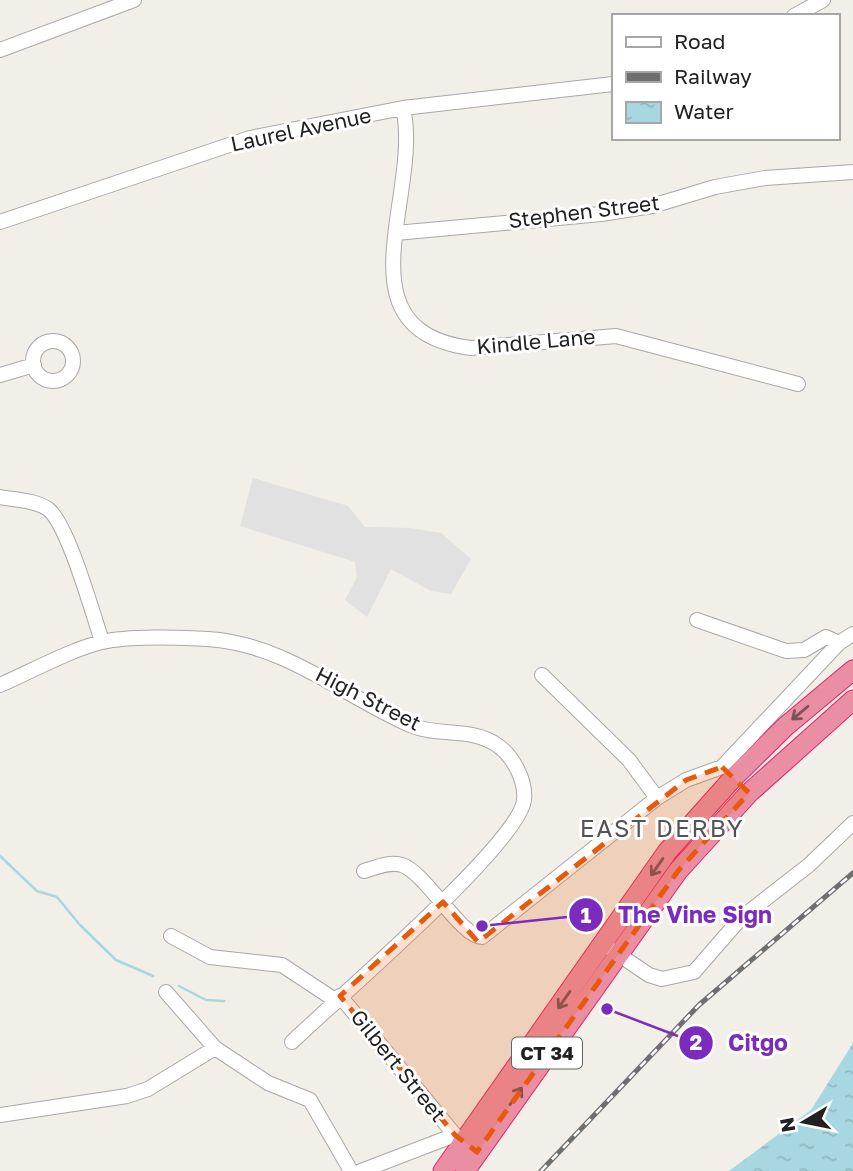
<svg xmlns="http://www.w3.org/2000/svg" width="853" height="1171" font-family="'Golos Text',sans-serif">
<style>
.parking{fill:#e1e1e1}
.water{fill:url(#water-ripples)}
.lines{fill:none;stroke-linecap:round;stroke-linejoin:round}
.stream{stroke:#a7d7e0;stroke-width:2.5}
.minor-casing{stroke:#a8a8a8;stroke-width:16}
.highway-casing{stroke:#e1236f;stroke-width:21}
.minor{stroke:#fff;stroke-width:14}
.highway{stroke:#ea8ea4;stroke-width:19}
.rail-casing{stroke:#6f6f6f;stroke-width:5}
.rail{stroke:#fff;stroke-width:2.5;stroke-dasharray:8;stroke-linecap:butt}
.oneway{stroke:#7b525c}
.marked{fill:#e8590c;fill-opacity:0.2;stroke:#e8590c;stroke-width:5;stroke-dasharray:14 9;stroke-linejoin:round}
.labels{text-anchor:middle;stroke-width:6;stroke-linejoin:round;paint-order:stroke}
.shield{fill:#fff;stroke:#646464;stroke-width:2}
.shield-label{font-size:19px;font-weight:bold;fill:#212121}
.street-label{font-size:21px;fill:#212121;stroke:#fff}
.quarter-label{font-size:24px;letter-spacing:2px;fill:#545454;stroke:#fff}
.leader{fill:none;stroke:#7b2cbf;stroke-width:2.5}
.callout-dot{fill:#7b2cbf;stroke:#fff;stroke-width:2.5}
.mark-label{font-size:21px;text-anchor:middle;font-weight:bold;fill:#fff}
.callout-label{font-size:23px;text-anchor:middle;font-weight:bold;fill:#7b2cbf;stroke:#fff;stroke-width:6;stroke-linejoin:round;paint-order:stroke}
</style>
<defs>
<pattern id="water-ripples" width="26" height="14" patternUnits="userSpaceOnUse" patternTransform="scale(1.75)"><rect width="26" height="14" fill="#a7d7e0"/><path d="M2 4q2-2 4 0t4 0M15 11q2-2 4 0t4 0" fill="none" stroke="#8fb8c0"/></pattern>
</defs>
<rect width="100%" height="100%" fill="#f2eee8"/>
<path class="parking" d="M 253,478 L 348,506 L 365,527 L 410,528 L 441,533 L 471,559 L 451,594 L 431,591 L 391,569 L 367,617 L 345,600 L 357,577 L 355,562 L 240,526 Z"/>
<path class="water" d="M 853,1043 L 853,1171 L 729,1171 L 811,1110 Z"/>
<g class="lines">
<path class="stream" d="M 0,856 L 37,891 L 57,897 L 80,925 L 116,960 L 153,976
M 179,986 L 206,1000 L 224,1001"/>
<defs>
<path id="minor" d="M 794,16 L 823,0
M 0,50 L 134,0
M 403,108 C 423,193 335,331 471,348 L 616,336 L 798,384
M 0,222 L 250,138 L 403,108 L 613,84
M 396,233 L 601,214 L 652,206 L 715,187 L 765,178 L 853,172
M33 361a20 20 0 1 1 40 0a20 20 0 1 1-40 0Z
M 0,375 L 34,365
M 0,497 C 15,500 35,500 48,509 C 68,524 93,615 102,641
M 697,620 L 786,651 L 804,650 L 826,637 L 839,643
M 542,675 L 629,760 L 657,798
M 0,685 C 30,672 72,649 102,642 C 127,636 181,637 208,639 C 285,644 342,695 410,725 C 438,737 471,727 497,745 C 513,756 526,780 524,800 C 519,844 333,1002 292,1042
M 722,767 L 839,643 L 853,634
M 364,871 C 375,868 390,861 402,865 C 426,873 461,937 482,937 L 657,798 L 686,780 L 722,767
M 171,936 L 210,957 L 282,965 L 335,1000
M 612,950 L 649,975 L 662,979 L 694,972 L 741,918 L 809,865 L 853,823
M 166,992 L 215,1048 L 268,1083 L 310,1100 L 351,1171
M 340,996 L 455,1135 L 469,1146
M 0,1115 L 127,1096 L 148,1089 L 215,1048
M 361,1171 L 455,1135"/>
<path id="highway" d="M 443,1171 L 667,852 L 733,778 L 786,726 L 853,670
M 465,1171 L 678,871 L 749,793 L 853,700"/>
</defs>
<use href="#minor" class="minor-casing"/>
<use href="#highway" class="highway-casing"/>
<use href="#minor" class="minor"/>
<use href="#highway" class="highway"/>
<defs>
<path id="rail" d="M 541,1171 L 699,1005 L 853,873"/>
</defs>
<use href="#rail" class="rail-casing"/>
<use href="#rail" class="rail"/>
</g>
<defs><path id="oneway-shaft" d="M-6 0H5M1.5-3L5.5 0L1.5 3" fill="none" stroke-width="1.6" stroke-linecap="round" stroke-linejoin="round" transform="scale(1.75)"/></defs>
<g class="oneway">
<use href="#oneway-shaft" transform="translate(800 713) rotate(140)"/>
<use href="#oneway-shaft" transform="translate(657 867) rotate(125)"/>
<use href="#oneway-shaft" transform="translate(564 1000) rotate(125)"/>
<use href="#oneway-shaft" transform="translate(516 1096) rotate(-55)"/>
</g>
<path class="marked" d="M 722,767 L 749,793 L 678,871 L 477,1152 L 455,1135 L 340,996 L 443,902 L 478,942 L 686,780 Z"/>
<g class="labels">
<rect class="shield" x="512" y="1037.5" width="70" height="31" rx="5"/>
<g class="shield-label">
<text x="547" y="1060">CT 34</text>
</g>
<g class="street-label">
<text transform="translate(301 130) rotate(-12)" y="7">Laurel Avenue</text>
<text transform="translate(584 212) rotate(-7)" y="7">Stephen Street</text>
<text transform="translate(536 342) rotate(-5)" y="7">Kindle Lane</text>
<text transform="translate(368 699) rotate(27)" y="7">High Street</text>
<text transform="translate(398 1066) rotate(51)" y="7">Gilbert Street</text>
</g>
<g class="quarter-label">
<text x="662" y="837">EAST DERBY</text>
</g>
</g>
<path class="leader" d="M482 926L586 915M607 1009L696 1043"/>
<g class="callout-dot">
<circle cx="482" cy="926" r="7"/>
<circle cx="607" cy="1009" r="7"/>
<circle cx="586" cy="915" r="18"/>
<circle cx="696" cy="1043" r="18"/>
</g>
<g class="mark-label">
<text x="586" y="923">1</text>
<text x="696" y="1050">2</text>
</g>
<g class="callout-label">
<text x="695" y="923">The Vine Sign</text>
<text x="758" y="1051">Citgo</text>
</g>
<rect x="612" y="14" width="228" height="126" fill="#ffffff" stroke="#a6a6a6" stroke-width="2"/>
<rect x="626" y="37" width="35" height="10" fill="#ffffff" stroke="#a6a6a6" stroke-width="2"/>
<text x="674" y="49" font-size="21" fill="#212121">Road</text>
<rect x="626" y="72" width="35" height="10" fill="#6f6f6f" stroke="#a6a6a6" stroke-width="2"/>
<text x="674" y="84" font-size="21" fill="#212121">Railway</text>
<rect x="626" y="102" width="35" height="21" fill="url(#water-ripples)" stroke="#a6a6a6" stroke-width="2"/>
<text x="674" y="119" font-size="21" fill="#212121">Water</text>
<g transform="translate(804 1122) rotate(260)" stroke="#ffffff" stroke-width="5" paint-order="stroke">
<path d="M0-5L12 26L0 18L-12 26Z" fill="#212121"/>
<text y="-10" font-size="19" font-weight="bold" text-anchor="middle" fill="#212121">N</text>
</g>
</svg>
